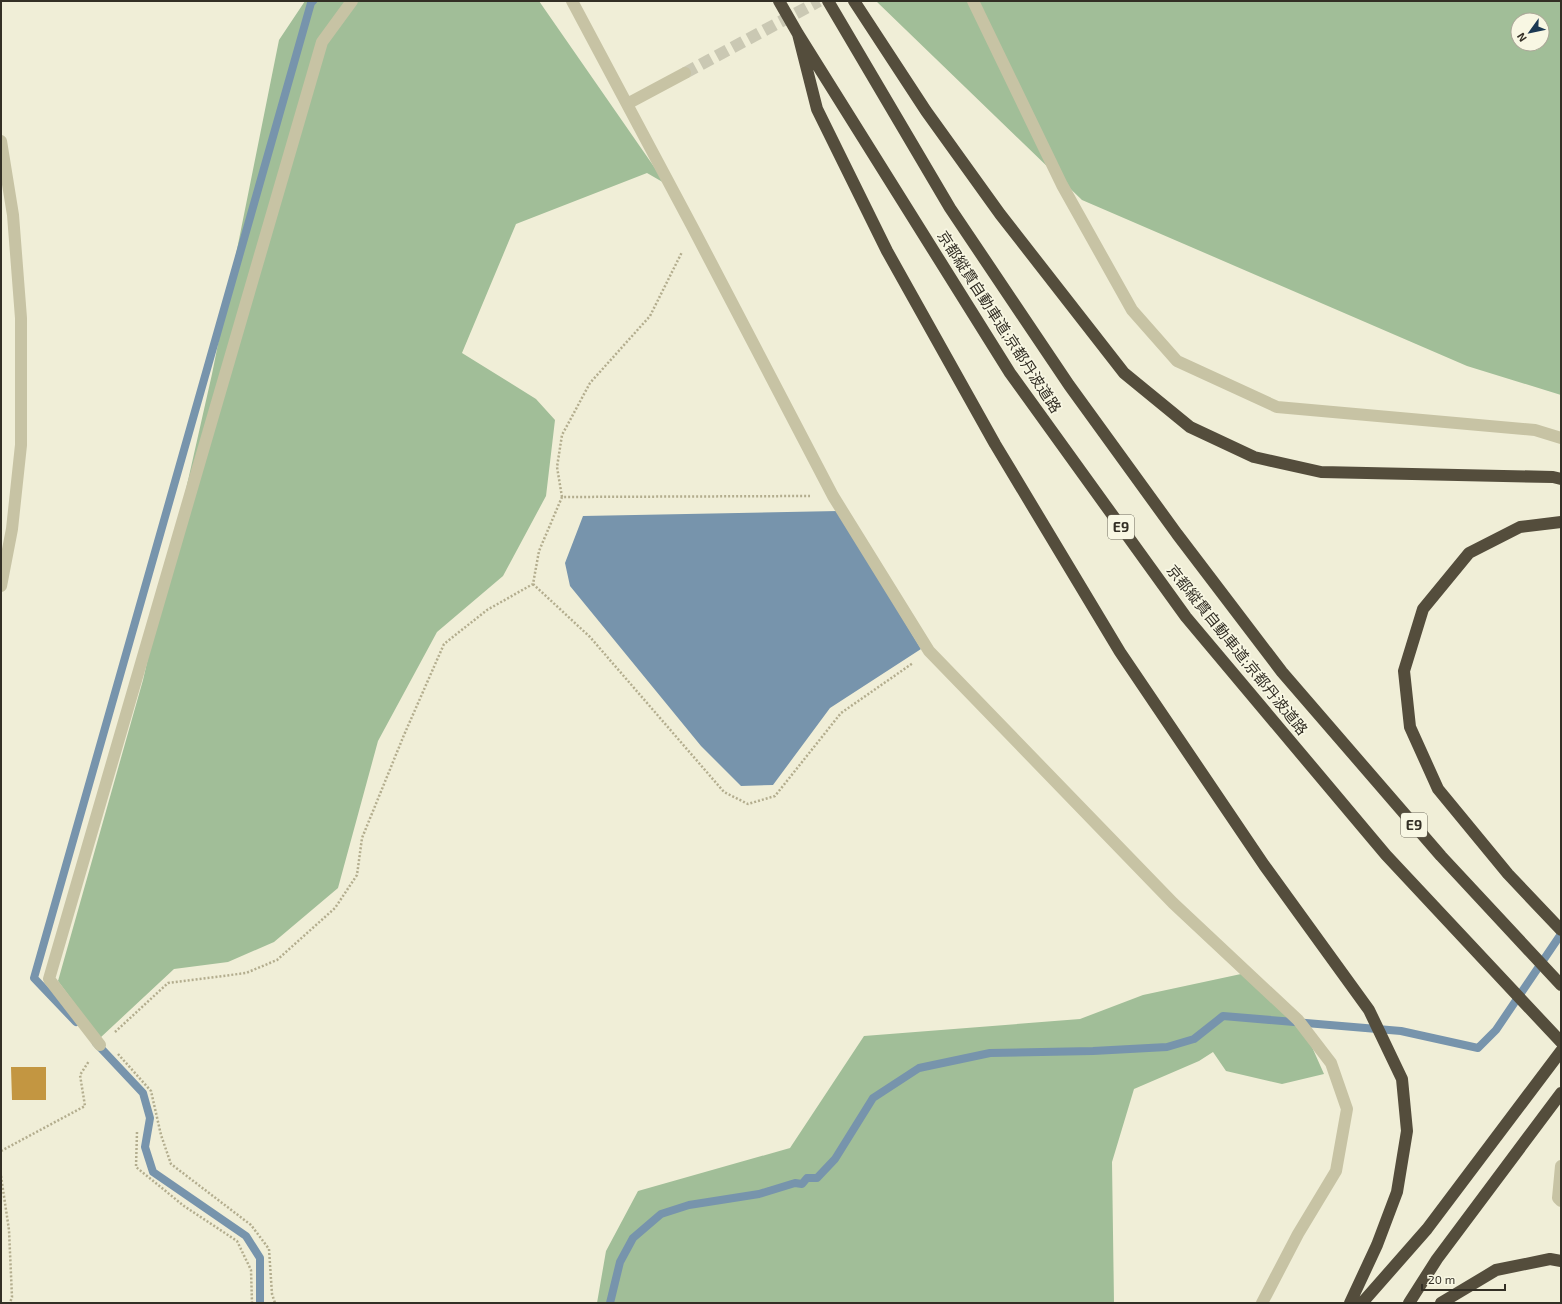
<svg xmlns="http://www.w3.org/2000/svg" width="1562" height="1304" font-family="'Exo 2','Noto Sans JP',sans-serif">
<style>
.green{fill:#a1be98;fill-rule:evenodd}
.water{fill:#7794ac}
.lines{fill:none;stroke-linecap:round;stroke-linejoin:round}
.stream{stroke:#7794ac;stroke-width:8}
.building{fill:#c39641}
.minor-tunnel{stroke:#cac8b3;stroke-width:12;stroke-dasharray:12 6;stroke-linecap:butt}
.path{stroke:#b3ad8e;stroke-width:2.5;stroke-dasharray:2 2;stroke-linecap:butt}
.minor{stroke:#c7c3a4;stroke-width:12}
.highway{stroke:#544d3c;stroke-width:12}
.labels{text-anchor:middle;stroke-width:3.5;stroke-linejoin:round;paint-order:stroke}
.shield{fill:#f8f7e3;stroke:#6e6b5e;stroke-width:1}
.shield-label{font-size:14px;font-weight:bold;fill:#332f25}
.street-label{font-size:15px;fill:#332f25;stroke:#f8f7e3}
</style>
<rect width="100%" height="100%" fill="#f0eed7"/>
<path class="green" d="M 305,1 L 539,1 L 666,184 L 647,173 L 516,224 L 462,353 L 536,399 L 555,420 L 546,496 L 503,576 L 437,632 L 378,741 L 338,888 L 274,942 L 228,962 L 174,969 L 100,1038 L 58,981 L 143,680 L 212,374 L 279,40 Z
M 876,1 L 1561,1 L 1561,395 L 1467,366 L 1082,200 ZM 1518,20 L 1542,20 L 1542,44 L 1518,44 Z
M 1241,974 L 1289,1007 L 1312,1047 L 1324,1074 L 1282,1084 L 1226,1071 L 1213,1052 L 1199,1061 L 1134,1089 L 1112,1162 L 1114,1303 L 597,1303 L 606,1251 L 638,1191 L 790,1148 L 864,1036 L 1080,1019 L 1143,995 Z"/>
<path class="water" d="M 838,511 L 921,649 L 830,708 L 773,785 L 741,786 L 701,746 L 570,586 L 565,563 L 583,516 Z"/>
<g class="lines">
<path class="stream" d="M 76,1022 L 34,978 L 311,3 L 313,1
M 96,1043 L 143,1093 L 150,1118 L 145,1147 L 153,1172 L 246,1236 L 260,1258 L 260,1303
M 610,1303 L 620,1262 L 633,1238 L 661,1214 L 689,1205 L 759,1194 L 795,1183 L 802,1184 L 807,1178 L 817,1178 L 835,1159 L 873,1098 L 919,1068 L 990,1053 L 1093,1051 L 1167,1047 L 1194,1039 L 1223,1016 L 1401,1031 L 1478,1048 L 1496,1030 L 1561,934"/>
</g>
<path class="building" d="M 11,1067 L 46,1067 L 46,1100 L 12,1100 Z"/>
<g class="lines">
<path class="minor-tunnel" d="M 685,73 L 819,1"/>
<path class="path" d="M 562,497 L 557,467 L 562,435 L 590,383 L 650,316 L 682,252
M 533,584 L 590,637 L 724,792 L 748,804 L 775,796 L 841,713 L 913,663
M 115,1032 L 168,983 L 246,973 L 277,960 L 335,908 L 357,875 L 362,838 L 404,735 L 444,644 L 487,610 L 533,584 L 539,551 L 562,497 L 810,496
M 118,1054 L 151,1091 L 161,1135 L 171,1164 L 251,1225 L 269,1249 L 272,1294 L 275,1303
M 137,1132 L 136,1167 L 184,1206 L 237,1241 L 251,1270 L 252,1303
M 1,1151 L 85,1106 L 80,1075 L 89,1061
M 1,1176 L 9,1230 L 12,1297 L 10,1303"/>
<path class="minor" d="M 572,1 L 693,228 L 833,496 L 929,651 L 1173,903 L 1298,1020 L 1331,1063 L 1347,1109 L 1336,1171 L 1298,1234 L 1262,1303
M 973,1 L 1062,185 L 1132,310 L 1177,361 L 1277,407 L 1535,430 L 1561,438
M 627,104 L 685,73
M 1,141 L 13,215 L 21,318 L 21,445 L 12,529 L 1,586
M 100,1045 L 49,979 L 322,42 L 352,1
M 1561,1166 L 1558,1198 L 1561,1201"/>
<path class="highway" d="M 779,1 L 798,34 L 1010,373 L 1186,617 L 1386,855 L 1561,1042
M 828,1 L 950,208 L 1069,385 L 1177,534 L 1282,672 L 1441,856 L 1561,985
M 854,1 L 926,111 L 1000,214 L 1124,373 L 1190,427 L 1254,457 L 1321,472 L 1553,477 L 1561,479
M 798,34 L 817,109 L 887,251 L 995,444 L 1120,652 L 1264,865 L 1369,1010 L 1402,1079 L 1407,1131 L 1397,1192 L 1377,1245 L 1350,1303
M 1561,522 L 1520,527 L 1469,553 L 1423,609 L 1404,671 L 1410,727 L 1438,789 L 1508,874 L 1561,930
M 1362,1303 L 1427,1229 L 1561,1051
M 1409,1303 L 1437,1259 L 1561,1093
M 1441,1303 L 1496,1270 L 1550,1259 L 1561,1261"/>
</g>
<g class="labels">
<g class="shield">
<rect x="1108" y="515" width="26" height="24" rx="3"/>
<rect x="1401" y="813" width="26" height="24" rx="3"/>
</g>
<g class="shield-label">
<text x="1121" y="532">E9</text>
<text x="1414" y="830">E9</text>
</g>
<g class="street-label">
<text transform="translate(999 322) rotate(57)" y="5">京都縦貫自動車道;京都丹波道路</text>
<text transform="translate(1237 650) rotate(51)" y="5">京都縦貫自動車道;京都丹波道路</text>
</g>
</g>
<rect width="1562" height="1304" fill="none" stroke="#332f25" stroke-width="4"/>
<g transform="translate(1530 32) rotate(237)"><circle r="19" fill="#f8f7e3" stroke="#a9a797"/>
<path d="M0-3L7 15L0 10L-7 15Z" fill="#1c3953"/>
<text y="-6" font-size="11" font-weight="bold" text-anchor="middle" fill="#332f25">N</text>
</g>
<path d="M1422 1284v6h83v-6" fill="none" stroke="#332f25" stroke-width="2"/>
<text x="1428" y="1284" font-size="12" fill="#332f25" stroke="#f8f7e3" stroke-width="3" paint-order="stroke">20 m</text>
</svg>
